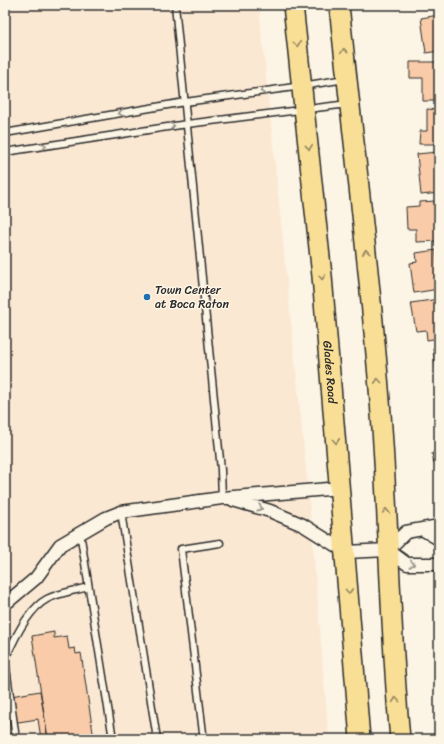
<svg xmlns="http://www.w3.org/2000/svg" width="444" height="744" font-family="Sriracha,sans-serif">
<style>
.built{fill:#fbe8d3}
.building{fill:#f9cba8;stroke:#2b2b2b}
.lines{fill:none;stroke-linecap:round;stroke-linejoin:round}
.service-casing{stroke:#2b2b2b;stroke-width:9}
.minor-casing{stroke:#2b2b2b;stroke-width:15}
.primary-casing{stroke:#2b2b2b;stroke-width:22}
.service{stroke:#fcf5e5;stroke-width:6}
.minor{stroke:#fcf5e5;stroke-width:12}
.primary{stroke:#f9df96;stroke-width:19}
.oneway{stroke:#928560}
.oneway2{stroke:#949088}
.poi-dot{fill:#1f6fb2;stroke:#fcf5e5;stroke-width:1.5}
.labels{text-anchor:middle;stroke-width:3;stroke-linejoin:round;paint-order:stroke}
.poi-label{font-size:12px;fill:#2b2b2b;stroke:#fcf5e5;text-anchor:start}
.street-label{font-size:12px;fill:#2b2b2b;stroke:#fcf5e5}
</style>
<rect width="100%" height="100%" fill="#fcf5e5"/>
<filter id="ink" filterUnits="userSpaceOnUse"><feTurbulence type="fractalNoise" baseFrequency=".025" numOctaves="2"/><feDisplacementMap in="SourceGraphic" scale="8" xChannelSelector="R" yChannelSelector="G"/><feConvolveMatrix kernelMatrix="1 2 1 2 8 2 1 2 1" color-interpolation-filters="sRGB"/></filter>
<g filter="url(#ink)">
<path class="built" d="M 5,5 L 259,5 L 309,497 L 329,739 L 5,739 Z"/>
<path class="building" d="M 439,15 L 439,51 L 426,53 L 421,18 Z
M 410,62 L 439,62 L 439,101 L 423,101 L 423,78 L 410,78 Z
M 427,109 L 439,110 L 439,144 L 419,144 L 420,131 L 427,131 Z
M 437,152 L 439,193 L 421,195 L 417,154 Z
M 436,201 L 438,241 L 416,242 L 416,229 L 407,229 L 406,207 L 419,206 L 419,202 Z
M 436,250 L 439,289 L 414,293 L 410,263 L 417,262 L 416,253 Z
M 439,299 L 439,338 L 427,340 L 426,330 L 416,331 L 411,303 Z
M 433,348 L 439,348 L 439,388 Z
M 439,452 L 439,462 L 434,463 L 432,453 Z
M 54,632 L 54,638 L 67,636 L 69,649 L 75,648 L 76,654 L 81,653 L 94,739 L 48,739 L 32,636 Z
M 40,691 L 48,739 L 41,739 L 38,719 L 5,724 L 5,697 Z"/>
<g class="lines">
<defs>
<path id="service" d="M 175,5 L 221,470 L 222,498
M 5,133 L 185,102 L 302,86 L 345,79
M 5,152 L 187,124 L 348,104
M 121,512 L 157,739
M 80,532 L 113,739
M 203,733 L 181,549 L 220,543
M 16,739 L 5,660 C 13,641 28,609 47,599 C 59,593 74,591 88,587"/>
<path id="minor" d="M 233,500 L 270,511 L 303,525 L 346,552 L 388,550 L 406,532 L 439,526
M 422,529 L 439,539
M 388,550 L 407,564 L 439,564
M 5,604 L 36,578 L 60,545 L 106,518 L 121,512 L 222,498 L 340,488"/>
<g id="primary">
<path id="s1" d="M 293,5 L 322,276 L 360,739"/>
<path d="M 339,5 C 353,141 371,277 381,414 C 389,522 390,631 400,739"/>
</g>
</defs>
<use href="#service" class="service-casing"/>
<use href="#minor" class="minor-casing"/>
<use href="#primary" class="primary-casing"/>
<use href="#service" class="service"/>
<use href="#minor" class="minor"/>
<use href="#primary" class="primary"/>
</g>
<defs><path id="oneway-chevron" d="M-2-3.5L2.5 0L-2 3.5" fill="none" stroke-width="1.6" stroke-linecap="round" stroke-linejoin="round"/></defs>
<g class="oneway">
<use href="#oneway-chevron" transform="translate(297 44) rotate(84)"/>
<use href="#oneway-chevron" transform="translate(344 51) rotate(-96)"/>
<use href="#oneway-chevron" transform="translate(309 147) rotate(84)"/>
<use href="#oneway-chevron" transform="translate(366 252) rotate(-96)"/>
<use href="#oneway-chevron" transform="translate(322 277) rotate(85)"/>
<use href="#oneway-chevron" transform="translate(378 381) rotate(-94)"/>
<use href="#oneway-chevron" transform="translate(336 441) rotate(85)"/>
<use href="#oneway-chevron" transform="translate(386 511) rotate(-92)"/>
<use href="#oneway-chevron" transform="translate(349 591) rotate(86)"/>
<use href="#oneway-chevron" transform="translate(396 700) rotate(-95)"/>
</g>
<g class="oneway2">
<use href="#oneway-chevron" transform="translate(263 91) rotate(172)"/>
<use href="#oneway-chevron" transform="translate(121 113) rotate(170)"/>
<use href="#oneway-chevron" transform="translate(172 126) rotate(-9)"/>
<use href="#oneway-chevron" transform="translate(44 146) rotate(-9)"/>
<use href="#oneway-chevron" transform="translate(260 508) rotate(17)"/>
<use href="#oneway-chevron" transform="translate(412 564) rotate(11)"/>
</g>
</g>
<circle class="poi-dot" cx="147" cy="297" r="4"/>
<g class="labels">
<g class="poi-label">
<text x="155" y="294">Town Center<tspan x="155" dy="14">at Boca Raton</tspan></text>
</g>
<g class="street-label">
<text dy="4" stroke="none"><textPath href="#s1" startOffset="369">Glades Road</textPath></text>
</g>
</g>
<rect width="444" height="744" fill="none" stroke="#fcf5e5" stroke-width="20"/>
<rect x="10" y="10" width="424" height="724" fill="none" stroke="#2b2b2b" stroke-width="1.5" filter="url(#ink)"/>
</svg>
